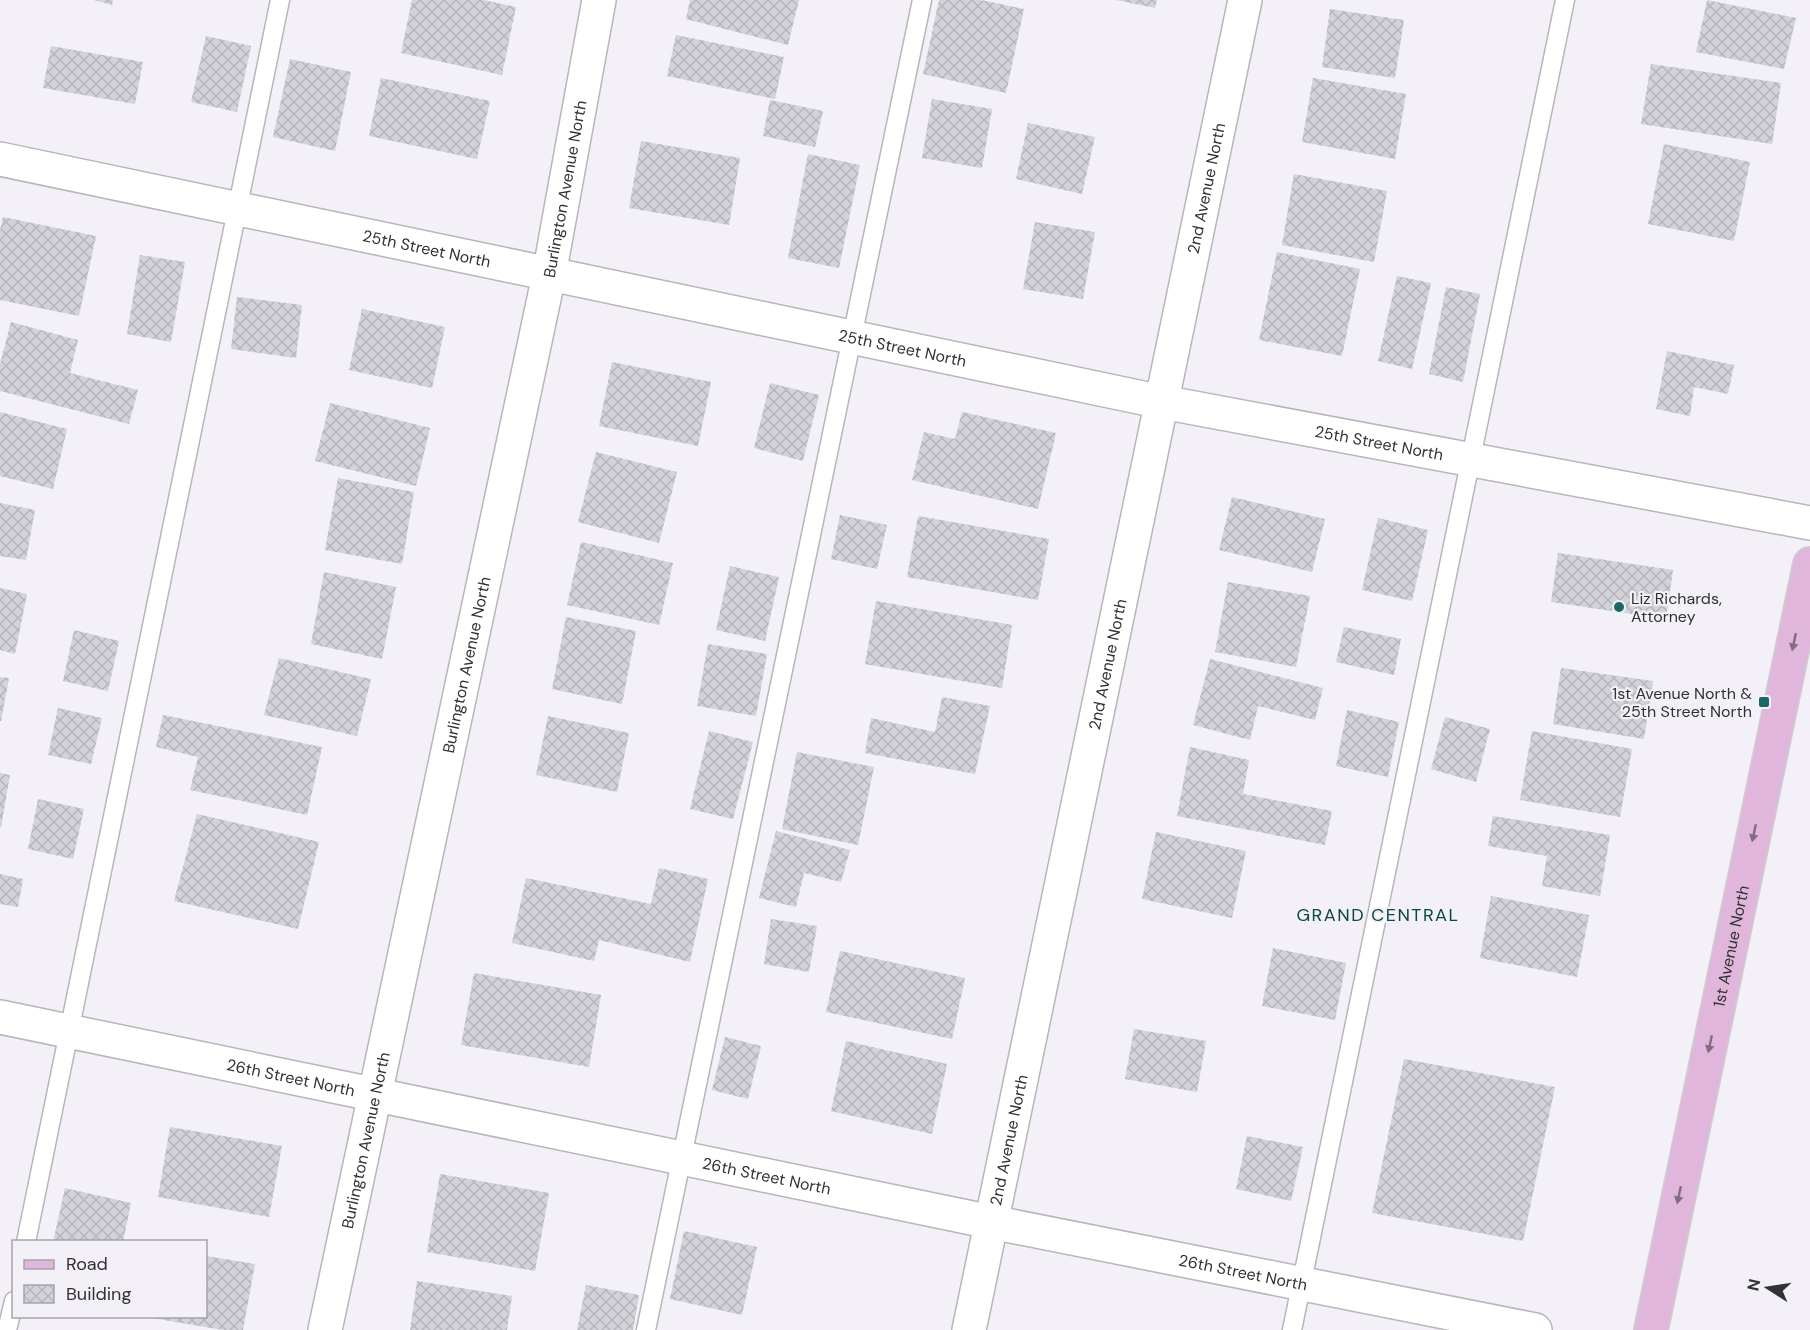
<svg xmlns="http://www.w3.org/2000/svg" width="1810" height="1330" font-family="'DM Sans',sans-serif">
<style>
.building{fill:url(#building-cross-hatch)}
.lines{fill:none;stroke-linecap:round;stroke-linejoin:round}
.service-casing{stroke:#b8b5bb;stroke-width:21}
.minor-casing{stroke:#b8b5bb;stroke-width:36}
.primary-casing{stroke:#cecece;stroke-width:36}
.service{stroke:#fff;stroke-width:18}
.minor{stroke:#fff;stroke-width:33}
.primary{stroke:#e0b6dd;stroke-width:33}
.oneway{fill:#806d7f}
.poi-dot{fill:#1b6763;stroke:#f3f0f7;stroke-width:2}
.labels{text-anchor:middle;stroke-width:4.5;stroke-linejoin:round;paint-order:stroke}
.street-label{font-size:16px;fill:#323133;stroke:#f3f0f7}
.poi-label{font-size:16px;fill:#323133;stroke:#f3f0f7;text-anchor:start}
.neighbourhood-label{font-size:18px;letter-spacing:1.5px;fill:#084945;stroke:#f3f0f7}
</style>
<defs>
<pattern id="building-cross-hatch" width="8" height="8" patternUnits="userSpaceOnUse" patternTransform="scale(1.5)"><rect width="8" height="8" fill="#d2d2d9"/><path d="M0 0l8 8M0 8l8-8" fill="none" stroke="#b5b5bb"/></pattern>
</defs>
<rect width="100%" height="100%" fill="#f3f0f7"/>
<path class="building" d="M 94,0 L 113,0 L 112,5 Z
M 412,0 L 484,0 L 516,7 L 502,75 L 401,53 Z
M 690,0 L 799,0 L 788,45 L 686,19 Z
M 939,0 L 981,0 L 1024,9 L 1006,93 L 923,74 Z
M 1116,0 L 1157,0 L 1155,8 Z
M 1707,0 L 1796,18 L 1784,69 L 1696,52 Z
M 1330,9 L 1404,20 L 1395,78 L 1322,67 Z
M 676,35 L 784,57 L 775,99 L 667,76 Z
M 206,36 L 251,46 L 237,112 L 191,102 Z
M 51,46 L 143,62 L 135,104 L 43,88 Z
M 290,59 L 351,72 L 335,151 L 273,137 Z
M 1651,64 L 1781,83 L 1772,144 L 1641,124 Z
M 381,78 L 490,101 L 477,159 L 369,136 Z
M 1313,78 L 1406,94 L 1395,159 L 1302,142 Z
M 932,99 L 992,109 L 982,168 L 922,158 Z
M 770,100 L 823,111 L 815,147 L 763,136 Z
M 1028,123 L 1095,137 L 1082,194 L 1016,179 Z
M 641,141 L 740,158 L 729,225 L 629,208 Z
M 1664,144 L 1750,162 L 1734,241 L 1648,224 Z
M 808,154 L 860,165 L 839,268 L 788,258 Z
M 1294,174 L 1387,191 L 1374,262 L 1282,245 Z
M 3,217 L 96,236 L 79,316 L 0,300 L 0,230 Z
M 1035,222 L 1095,232 L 1083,299 L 1023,289 Z
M 1277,252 L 1360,269 L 1342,356 L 1259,340 Z
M 140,255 L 185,262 L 171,342 L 127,334 Z
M 1397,276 L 1431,283 L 1412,369 L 1378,361 Z
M 1446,287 L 1480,294 L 1463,382 L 1429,374 Z
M 237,297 L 302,305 L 296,358 L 231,349 Z
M 362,309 L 445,327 L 432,388 L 349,370 Z
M 11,322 L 78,340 L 70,373 L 138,390 L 129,424 L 0,391 L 0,364 Z
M 1667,351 L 1734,365 L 1728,394 L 1694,387 L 1690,416 L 1656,409 Z
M 612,362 L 711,382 L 698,446 L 599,426 Z
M 770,383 L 819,395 L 803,461 L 754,448 Z
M 330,403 L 430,428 L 416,486 L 315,461 Z
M 0,412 L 67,429 L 53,489 L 0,476 Z
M 962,412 L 1056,433 L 1038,509 L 912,480 L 924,432 L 955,439 Z
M 596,452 L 677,472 L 659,543 L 578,522 Z
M 338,478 L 414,492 L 402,564 L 325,550 Z
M 1232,497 L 1325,519 L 1312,572 L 1219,550 Z
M 0,503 L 35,510 L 26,560 L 0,556 Z
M 840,515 L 887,525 L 877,569 L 831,559 Z
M 918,516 L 1049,539 L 1038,600 L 907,577 Z
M 1378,518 L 1428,530 L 1412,601 L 1362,590 Z
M 581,542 L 673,563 L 659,625 L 567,605 Z
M 1558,553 L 1673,570 L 1666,619 L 1551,602 Z
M 730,566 L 779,577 L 765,641 L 716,630 Z
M 324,572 L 396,587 L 382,659 L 311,644 Z
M 1228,582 L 1310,596 L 1296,667 L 1215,652 Z
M 0,588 L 27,594 L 15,654 L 0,650 Z
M 876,601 L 1012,625 L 1002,688 L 865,664 Z
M 566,617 L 636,631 L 622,704 L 552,689 Z
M 1344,627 L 1401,639 L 1394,675 L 1336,662 Z
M 74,630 L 119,641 L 108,691 L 63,681 Z
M 708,644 L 767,654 L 756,716 L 697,706 Z
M 279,658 L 371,679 L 357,736 L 264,715 Z
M 1210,659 L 1323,688 L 1315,720 L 1258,706 L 1250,740 L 1193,725 Z
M 1561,668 L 1653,681 L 1644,739 L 1553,724 Z
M 0,677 L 9,678 L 1,721 L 0,721 Z
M 942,697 L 990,706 L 975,774 L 865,753 L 871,718 L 935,732 Z
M 58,708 L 102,718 L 91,764 L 48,755 Z
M 1347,710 L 1399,722 L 1388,777 L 1336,766 Z
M 163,715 L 322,747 L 307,815 L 190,790 L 198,757 L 156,747 Z
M 548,716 L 629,733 L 617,792 L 536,775 Z
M 1445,717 L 1490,729 L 1476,782 L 1431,769 Z
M 709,731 L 753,742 L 733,819 L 690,809 Z
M 1532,731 L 1632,749 L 1620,817 L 1520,800 Z
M 1190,747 L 1249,760 L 1243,794 L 1332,811 L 1325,845 L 1177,816 Z
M 797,752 L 874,767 L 858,845 L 782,829 Z
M 0,773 L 10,775 L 1,827 L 0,827 Z
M 38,799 L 84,809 L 73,859 L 28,849 Z
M 197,814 L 319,842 L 298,929 L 174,901 Z
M 1493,816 L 1610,835 L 1600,896 L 1542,886 L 1547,856 L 1488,846 Z
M 776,831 L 850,850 L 841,882 L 804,873 L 796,907 L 759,898 Z
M 1156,832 L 1246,851 L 1232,918 L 1142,899 Z
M 659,868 L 708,879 L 690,962 L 599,940 L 594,961 L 512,943 L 526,878 L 651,904 Z
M 0,874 L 23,879 L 18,907 L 0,904 Z
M 1491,896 L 1589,915 L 1577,977 L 1480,958 Z
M 771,919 L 817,926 L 809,972 L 764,964 Z
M 1273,948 L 1346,963 L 1335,1020 L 1262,1006 Z
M 840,951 L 965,978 L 952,1039 L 826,1012 Z
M 474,973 L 601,995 L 589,1067 L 461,1045 Z
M 1134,1029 L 1206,1041 L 1197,1092 L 1125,1079 Z
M 725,1037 L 761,1046 L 748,1099 L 712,1090 Z
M 846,1041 L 947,1064 L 932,1134 L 831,1111 Z
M 1404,1059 L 1555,1087 L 1523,1241 L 1372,1213 Z
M 170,1127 L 282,1146 L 269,1217 L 158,1197 Z
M 1247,1136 L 1303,1147 L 1291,1201 L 1236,1189 Z
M 440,1174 L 549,1193 L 535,1271 L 427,1252 Z
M 65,1188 L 131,1203 L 123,1242 L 53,1242 Z
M 684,1231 L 757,1247 L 742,1315 L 670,1299 Z
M 206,1256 L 255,1264 L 243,1330 L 223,1330 L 152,1318 L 206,1316 Z
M 417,1281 L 512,1296 L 507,1330 L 410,1330 Z
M 586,1285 L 639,1295 L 633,1330 L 577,1330 Z"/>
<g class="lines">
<defs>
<path id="service" d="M 26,1242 L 280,0
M 7,1330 L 14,1301
M 646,1330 L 922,0
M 1292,1330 L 1565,0"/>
<g id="minor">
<path id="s1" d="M 0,159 L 1162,402 L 1810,523"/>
<path id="s2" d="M 0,1017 L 991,1222 L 1535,1330"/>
<path id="s3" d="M 325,1330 L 549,275 L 599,0"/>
<path id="s4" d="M 969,1330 L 1245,0"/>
</g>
<g id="primary">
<path id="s5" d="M 1651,1330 L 1810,564"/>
</g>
</defs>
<use href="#service" class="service-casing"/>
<use href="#minor" class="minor-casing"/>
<use href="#primary" class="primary-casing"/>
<use href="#service" class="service"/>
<use href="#minor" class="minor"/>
<use href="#primary" class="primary"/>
</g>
<defs><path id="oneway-solid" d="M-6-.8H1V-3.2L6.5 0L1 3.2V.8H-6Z" transform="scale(1.5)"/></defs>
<g class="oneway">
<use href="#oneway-solid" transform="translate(1794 642) rotate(102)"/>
<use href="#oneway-solid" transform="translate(1754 833) rotate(102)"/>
<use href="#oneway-solid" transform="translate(1710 1044) rotate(102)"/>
<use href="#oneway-solid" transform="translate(1679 1195) rotate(102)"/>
</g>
<g class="poi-dot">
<circle cx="1619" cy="607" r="6"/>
<rect x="1758" y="696" width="12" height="12" rx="3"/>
</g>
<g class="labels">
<g class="street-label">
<text dy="6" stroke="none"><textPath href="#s4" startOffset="1166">2nd Avenue North</textPath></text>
<text dy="6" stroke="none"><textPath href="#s3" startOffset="1166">Burlington Avenue North</textPath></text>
<text dy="6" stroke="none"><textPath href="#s1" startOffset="436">25th Street North</textPath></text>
<text dy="6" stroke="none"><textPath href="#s1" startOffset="922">25th Street North</textPath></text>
<text dy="6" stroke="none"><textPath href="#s1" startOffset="1408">25th Street North</textPath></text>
<text dy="6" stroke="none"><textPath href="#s4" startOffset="680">2nd Avenue North</textPath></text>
<text dy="6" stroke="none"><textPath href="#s3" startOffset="680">Burlington Avenue North</textPath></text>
<text dy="6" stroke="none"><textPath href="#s5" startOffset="392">1st Avenue North</textPath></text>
<text dy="6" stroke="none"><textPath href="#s2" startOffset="297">26th Street North</textPath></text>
<text dy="6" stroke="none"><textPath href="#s3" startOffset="194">Burlington Avenue North</textPath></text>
<text dy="6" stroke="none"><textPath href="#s4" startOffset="194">2nd Avenue North</textPath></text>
<text dy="6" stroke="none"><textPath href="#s2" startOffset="783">26th Street North</textPath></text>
<text dy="6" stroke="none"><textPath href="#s2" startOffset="1269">26th Street North</textPath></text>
</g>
<g class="poi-label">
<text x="1631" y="604">Liz Richards,<tspan x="1631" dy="18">Attorney</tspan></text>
<text x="1752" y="699" text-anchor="end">1st Avenue North &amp;<tspan x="1752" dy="18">25th Street North</tspan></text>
</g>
<g class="neighbourhood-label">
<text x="1378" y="921">GRAND CENTRAL</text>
</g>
</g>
<rect x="12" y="1240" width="195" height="78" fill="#f3f0f7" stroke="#a6a4a9" stroke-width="1.5"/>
<rect x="24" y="1260" width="30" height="9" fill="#e0b6dd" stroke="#a6a4a9" stroke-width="1.5"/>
<text x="66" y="1270" font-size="18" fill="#323133">Road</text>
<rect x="24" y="1285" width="30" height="18" fill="url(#building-cross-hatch)" stroke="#a6a4a9" stroke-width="1.5"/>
<text x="66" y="1300" font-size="18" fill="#323133">Building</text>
<g transform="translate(1768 1288) rotate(282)" stroke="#f3f0f7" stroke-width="4.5" paint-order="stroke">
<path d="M0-4.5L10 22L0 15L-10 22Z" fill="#323133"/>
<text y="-9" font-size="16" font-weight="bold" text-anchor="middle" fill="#323133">N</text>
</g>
</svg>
